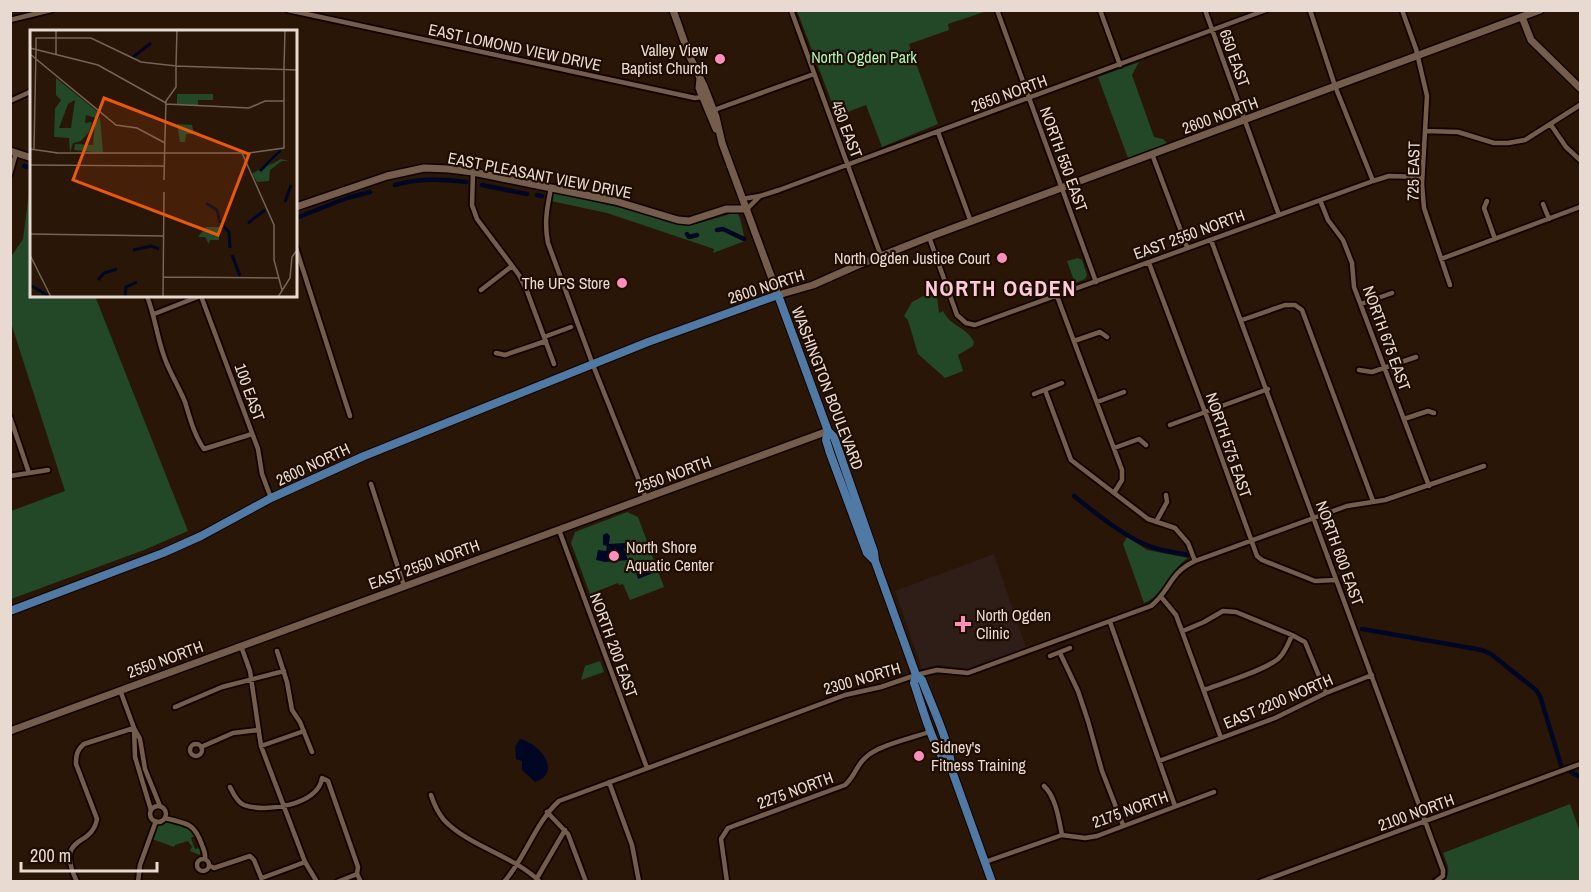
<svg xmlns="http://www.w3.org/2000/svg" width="1591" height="892" font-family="'Archivo Narrow',sans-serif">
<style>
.medical{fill:#2f1d17}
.green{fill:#224828}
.water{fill:#000724}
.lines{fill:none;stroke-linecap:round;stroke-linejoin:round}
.canal{stroke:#000724;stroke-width:4.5}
.street-casing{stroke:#110200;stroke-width:8}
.secondary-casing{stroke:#110200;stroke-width:10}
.primary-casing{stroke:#110200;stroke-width:10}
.street{stroke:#755d4c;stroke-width:4.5}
.secondary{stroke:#755d4c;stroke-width:7}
.primary{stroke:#5079a4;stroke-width:8}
.poi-dot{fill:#fe8ebb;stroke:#1f0d01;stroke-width:2}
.labels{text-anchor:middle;stroke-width:4.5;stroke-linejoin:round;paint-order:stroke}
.street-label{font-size:16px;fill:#e8dad1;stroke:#1f0d01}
.poi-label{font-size:16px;fill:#e8dad1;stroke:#1f0d01;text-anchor:end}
.park-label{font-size:16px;fill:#acf6b5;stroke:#1f0d01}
.district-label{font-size:22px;font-weight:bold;letter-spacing:1.5px;fill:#fdcbdd;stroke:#1f0d01}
.inset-river{fill:none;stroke:#000724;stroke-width:3}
.inset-road{fill:none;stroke:#756458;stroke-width:1.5}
.view{fill:#e8590c;fill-opacity:0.15;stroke:#e8590c;stroke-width:3}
.inset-edge{fill:none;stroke:#e8dad1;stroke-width:3}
</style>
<rect width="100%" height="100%" fill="#291607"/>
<path class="medical" d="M 994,554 L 1026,648 L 970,669 L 938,665 L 922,669 L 895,591 Z"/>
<path class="green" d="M 797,11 L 987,11 L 948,24 L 949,30 L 909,44 L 938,124 L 882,147 L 866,105 L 837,116 Z
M 1139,62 L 1132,75 L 1154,137 L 1163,139 L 1167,143 L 1128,158 L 1098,77 Z
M 553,192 L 643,213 L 676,224 L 690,225 L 703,222 L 737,212 L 740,218 L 745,241 L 713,253 L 714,249 L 607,213 L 551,201 Z
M 29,193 L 32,194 L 32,296 L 95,296 L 188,531 L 144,550 L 11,599 L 11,511 L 65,491 L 11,323 L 11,257 L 23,239 Z
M 1078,258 L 1082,260 L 1087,275 L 1085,279 L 1075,283 L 1067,261 Z
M 931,292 L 937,296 L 939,313 L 943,311 C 952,328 965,325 974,342 L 973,346 L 958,355 L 963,371 L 945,378 L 918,354 L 908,320 L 904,316 L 912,302 Z
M 627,512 L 638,517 L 664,587 L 630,600 L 623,584 L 619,585 L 618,583 L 590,594 L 571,543 L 575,532 Z
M 1127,537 L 1147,550 L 1188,558 C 1169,570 1165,595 1144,603 L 1123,544 Z
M 600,661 L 604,672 L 581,680 L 585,666 Z
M 1570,804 L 1580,832 L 1580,881 L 1444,881 C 1452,872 1447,864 1443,853 Z
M 162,822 C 175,821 188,825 196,835 L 191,838 L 195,849 L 200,848 L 200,855 L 190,851 L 192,847 L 188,841 L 175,845 L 174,847 L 152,839 L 156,828 Z"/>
<path class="water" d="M 607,533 L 610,536 L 609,544 L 625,543 L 627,547 L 624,549 L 628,560 L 605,562 L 596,560 L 598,550 L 606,551 L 607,546 L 603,545 L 603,535 Z
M 650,564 L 653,573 L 638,579 L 635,569 Z
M 520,739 C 540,743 563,773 535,782 L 522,770 L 522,761 L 516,759 L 515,747 Z"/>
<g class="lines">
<path class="canal" d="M 24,166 L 32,168
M 395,185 C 419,178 441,179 466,182
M 482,185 L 527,194
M 537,195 L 542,196
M 296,218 L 347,198 L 370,192
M 717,230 L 723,229 L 744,239
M 687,234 L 689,237 L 697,235
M 1074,496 C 1095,513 1130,541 1155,548 C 1165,551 1177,553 1188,555
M 1362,629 L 1482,650 L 1491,654 L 1536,690 L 1540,696 L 1561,765
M 1571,772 L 1580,777"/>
<defs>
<path id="street" d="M 288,10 L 695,98 L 702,97
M 791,10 L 881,256
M 997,10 L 1096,282
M 1100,10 L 1120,65
M 1205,10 L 1279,215
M 1310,10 L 1335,86 L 1373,181
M 1402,10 L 1416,49 L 1427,96 L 1422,184 L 1424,208 L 1450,285
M 10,20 L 51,10
M 10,101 L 32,91
M 714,110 L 814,74
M 1551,125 L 1566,147 L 1580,160
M 1426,131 L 1458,132 L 1494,143 L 1508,143 L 1525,140 L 1580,105
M 938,132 L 971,222
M 1152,154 L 1187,247
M 473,172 L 472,205 L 477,219 L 519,275 L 527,291 L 554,364
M 10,174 L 16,153
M 551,188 C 547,208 544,223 548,243 L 593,365 L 646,498
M 742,199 L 760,196 L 779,190 L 1266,10
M 1320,200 L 1328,220 L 1343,240 L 1352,263 L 1354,287 L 1429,486
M 1487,201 L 1484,208 L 1495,239
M 1543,204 L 1549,219
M 747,209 L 760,196
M 929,237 L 957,315 L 966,323 L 975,325 L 1373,181 L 1389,176 L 1422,177
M 1211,240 L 1443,870 L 1443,876 L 1435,882
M 296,248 L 350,416
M 1441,259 L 1580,207
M 1149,263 L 1205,412 L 1257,556 L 1262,560 L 1315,581 L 1336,580
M 481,290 L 512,266
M 147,296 C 155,316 157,338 165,359 C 170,373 179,387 185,402 C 190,418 194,435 204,449 L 252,434
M 201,296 L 258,449 L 262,474 L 271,498
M 1057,296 L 1122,470 L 1122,480 L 1114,493
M 1361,304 L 1392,293
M 154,314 L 200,296
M 1242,320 L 1285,305 L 1295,305 L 1302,310 L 1373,501
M 544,337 L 571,327
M 1074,341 L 1100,332 L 1107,337
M 496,353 L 505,355 L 546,341
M 1359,370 L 1372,372 L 1416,357
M 1045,390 L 1071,460 L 1148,519 L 1175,528 L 1188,543 L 1195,561
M 1034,394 L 1062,383
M 1097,402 L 1124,392
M 10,417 L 29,473
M 1404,419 L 1428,411 L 1434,413
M 1170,425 L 1268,389
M 1114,448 L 1139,439 L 1146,445
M 10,476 L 48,470
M 371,484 L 404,586
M 1156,522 L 1167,502 L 1166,495
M 559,530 L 647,768
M 1162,598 L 1176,615 L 1221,738
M 1110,622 L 1175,806
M 1183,631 L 1204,622 L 1223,611 L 1236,612 L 1292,635 L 1305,642 L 1326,693
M 241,646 L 250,671 L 261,746 L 305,862 L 317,882
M 277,651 L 287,682 L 292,710 L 300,722 L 312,752
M 1060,653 L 1078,691 L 1088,721 L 1102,771 L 1123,825
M 1050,656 L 1070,648
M 120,690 L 134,728 L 140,739 L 145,769 L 160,806
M 1204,690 C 1223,683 1263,671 1278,659 C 1285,653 1288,644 1292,635
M 175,707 L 222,687 L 284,671
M 134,728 L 135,757 L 151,810
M190 750a6 6 0 1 1 12 0a6 6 0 1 1-12 0Z
M 261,746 L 304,731
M 201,747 L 233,733 L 258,730
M 1159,761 L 1275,718 L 1326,693 L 1372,675
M 609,782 L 632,845 L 639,882
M 1044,786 C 1056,797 1059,820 1062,835
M 230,787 C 233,793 237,802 244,805 C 265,813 319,805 322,778 L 328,781 L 358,867 L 357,874 L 361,882
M 431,795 C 434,804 438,813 444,820 C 468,846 515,856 540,882
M150 814a8 8 0 1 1 16 0a8 8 0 1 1-16 0Z
M 547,812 L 568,834 L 586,882
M 165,818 C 187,824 194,822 202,845 C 204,850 206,854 205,859
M197 865a6 6 0 1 1 12 0a6 6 0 1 1-12 0Z
M 985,862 L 1062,835 L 1085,838 L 1097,836 L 1214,792
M 210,866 L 214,868 L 250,856 L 254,860 L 263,882
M 262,878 L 305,862
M 537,878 L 565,830
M 77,882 C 54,833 92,849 97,819 L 76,764 C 76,755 77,750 84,744 L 134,728
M 138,882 L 140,865 L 156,821
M 337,882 L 357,874
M 504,882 C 526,857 535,823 559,801 L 845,695 L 881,687 L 916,675 L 937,670 L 968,673 L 1151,606 C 1171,590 1169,573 1195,561 L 1347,506 L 1385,500 L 1484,466
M 727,882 L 721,839 L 728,828 L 845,785 C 855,776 856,766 865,758 C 878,745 913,738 932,731
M 1260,882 L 1580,764"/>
<path id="secondary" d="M 673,10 L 689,55 L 704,86 L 716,117 L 722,143 L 778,295 L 813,285 L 858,265 L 929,237 L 1540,10
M 1522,17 L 1531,40 L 1580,88
M 700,78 L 699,88 L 716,129
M 10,151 L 32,158
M 296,207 L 387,176 L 424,168 L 449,169 L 473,172 L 615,201 L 678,220 L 689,221 L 726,209 L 747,209
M 10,731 L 828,431"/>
<path id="primary" d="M 828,431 L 826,440 L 830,453 L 867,553 L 875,561
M 10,611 L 163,553 L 201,536 L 271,498 L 364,456 L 648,342 L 778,295 L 828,431 L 834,437 L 874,552 L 875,561 L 916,675 L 914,683 C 922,706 934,753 951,768
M 916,675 L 922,680 C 931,704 951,745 951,768 L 992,882"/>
</defs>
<use href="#street" class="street-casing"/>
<use href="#secondary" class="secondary-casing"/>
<use href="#primary" class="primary-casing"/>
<use href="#street" class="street"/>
<use href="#secondary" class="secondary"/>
<use href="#primary" class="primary"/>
</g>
<g class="poi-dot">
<circle cx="720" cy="59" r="6"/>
<circle cx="1002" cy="258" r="6"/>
<circle cx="622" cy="283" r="6"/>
<circle cx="614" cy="556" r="6"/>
<path d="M960 615h6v6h6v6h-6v6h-6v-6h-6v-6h6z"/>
<circle cx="919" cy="756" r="6"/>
</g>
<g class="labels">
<g class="street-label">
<text transform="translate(515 47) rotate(12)" y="6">EAST LOMOND VIEW DRIVE</text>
<text transform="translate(1235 58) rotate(70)" y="6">650 EAST</text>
<text transform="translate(1009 93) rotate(-20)" y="6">2650 NORTH</text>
<text transform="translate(1220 115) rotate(-20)" y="6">2600 NORTH</text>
<text transform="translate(847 129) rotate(69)" y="6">450 EAST</text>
<text transform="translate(1064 159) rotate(70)" y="6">NORTH 550 EAST</text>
<text transform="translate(1413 171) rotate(-89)" y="6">725 EAST</text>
<text transform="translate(540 175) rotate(11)" y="6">EAST PLEASANT VIEW DRIVE</text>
<text transform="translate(1189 234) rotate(-20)" y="6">EAST 2550 NORTH</text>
<text transform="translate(766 286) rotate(-18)" y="6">2600 NORTH</text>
<text transform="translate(1387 338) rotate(70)" y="6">NORTH 675 EAST</text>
<text transform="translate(828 388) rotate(69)" y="6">WASHINGTON BOULEVARD</text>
<text transform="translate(250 392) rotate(70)" y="6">100 EAST</text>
<text transform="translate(1229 445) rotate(71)" y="6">NORTH 575 EAST</text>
<text transform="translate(313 464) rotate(-25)" y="6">2600 NORTH</text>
<text transform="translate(673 474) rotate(-20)" y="6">2550 NORTH</text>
<text transform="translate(1340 553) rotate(70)" y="6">NORTH 600 EAST</text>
<text transform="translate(424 564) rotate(-20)" y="6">EAST 2550 NORTH</text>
<text transform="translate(614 645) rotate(70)" y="6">NORTH 200 EAST</text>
<text transform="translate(165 659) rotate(-20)" y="6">2550 NORTH</text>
<text transform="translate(862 678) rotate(-16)" y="6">2300 NORTH</text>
<text transform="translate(1278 701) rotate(-23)" y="6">EAST 2200 NORTH</text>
<text transform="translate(795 790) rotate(-20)" y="6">2275 NORTH</text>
<text transform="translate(1130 809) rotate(-20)" y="6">2175 NORTH</text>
<text transform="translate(1416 812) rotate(-20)" y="6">2100 NORTH</text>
</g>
<g class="poi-label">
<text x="708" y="56">Valley View<tspan x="708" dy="18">Baptist Church</tspan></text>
<text x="990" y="264">North Ogden Justice Court</text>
<text x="610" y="289">The UPS Store</text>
<text x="626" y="553" text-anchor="start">North Shore<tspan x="626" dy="18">Aquatic Center</tspan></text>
<text x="976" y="621" text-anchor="start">North Ogden<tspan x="976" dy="18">Clinic</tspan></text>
<text x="931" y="753" text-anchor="start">Sidney's<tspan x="931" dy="18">Fitness Training</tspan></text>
</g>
<g class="park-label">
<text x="864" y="63">North Ogden Park</text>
</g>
<g class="district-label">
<text x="1001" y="296">NORTH OGDEN</text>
</g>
</g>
<g transform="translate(30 30)">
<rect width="267" height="267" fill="#291607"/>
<path d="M 26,48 L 69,83 L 66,88 L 56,85 L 55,93 L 62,92 L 59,102 L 51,111 L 43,113 L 40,123 L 39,108 L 24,107 L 25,79 L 31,70 L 26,65 ZM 45,70 L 41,98 L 29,98 L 38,74 ZM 147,64 L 183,64 L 183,70 L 168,70 L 168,75 L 147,75 ZM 70,87 L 73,123 L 44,120 L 45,114 L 63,115 L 65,93 ZM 147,94 L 162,95 L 164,104 L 156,104 L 155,112 L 150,112 ZM 249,120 L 253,120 L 238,136 L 251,129 L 259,131 L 252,131 L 240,140 L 239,151 L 227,152 L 222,144 L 235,136 ZM 176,197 L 189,197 L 189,210 L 180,210 L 179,214 L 175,207 L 168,207 Z" fill="#224828" fill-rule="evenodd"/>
<path class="inset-river" d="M 103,27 L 121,13M 230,141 L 251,120M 255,172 L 261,155M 176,173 L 187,180 L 190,193M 218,193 L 235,180M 191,194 L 199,202 L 200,218M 103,220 L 121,216 L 129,219M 202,225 L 210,246M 68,250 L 74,243 L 87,239M 0,255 L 19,266M 95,267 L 96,257 L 107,252"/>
<path class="inset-road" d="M 0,18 L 68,35 L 136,73M 6,20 L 6,8 L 61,8 L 111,32 L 146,36 L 147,0M 0,24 L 86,95 L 107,98 L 135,113M 26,24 L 26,0M 254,38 L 255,0M 136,74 L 219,78 L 235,71 L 254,71M 135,106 L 136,71 L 146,57 L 146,36 L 267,40M 0,119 L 28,123M 4,119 L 6,20M 25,123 L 219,123 L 254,118 L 254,38M 212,123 L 244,195 L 244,230 L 252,260M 0,135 L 134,136M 134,150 L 135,104M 0,204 L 134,206M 0,225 L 21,267M 133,247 L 249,248M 133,267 L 134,162M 248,267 L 260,248 L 262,227 L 267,220"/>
<path class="view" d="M 74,68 L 219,124 L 188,205 L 43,150 Z"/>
<rect width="267" height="267" class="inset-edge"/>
</g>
<rect width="1591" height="892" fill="none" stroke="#e8dad1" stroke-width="24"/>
<path d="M21 862v9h136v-9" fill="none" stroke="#e8dad1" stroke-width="3"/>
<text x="30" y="862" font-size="18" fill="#e8dad1" stroke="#1f0d01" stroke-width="4.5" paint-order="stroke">200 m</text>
</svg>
